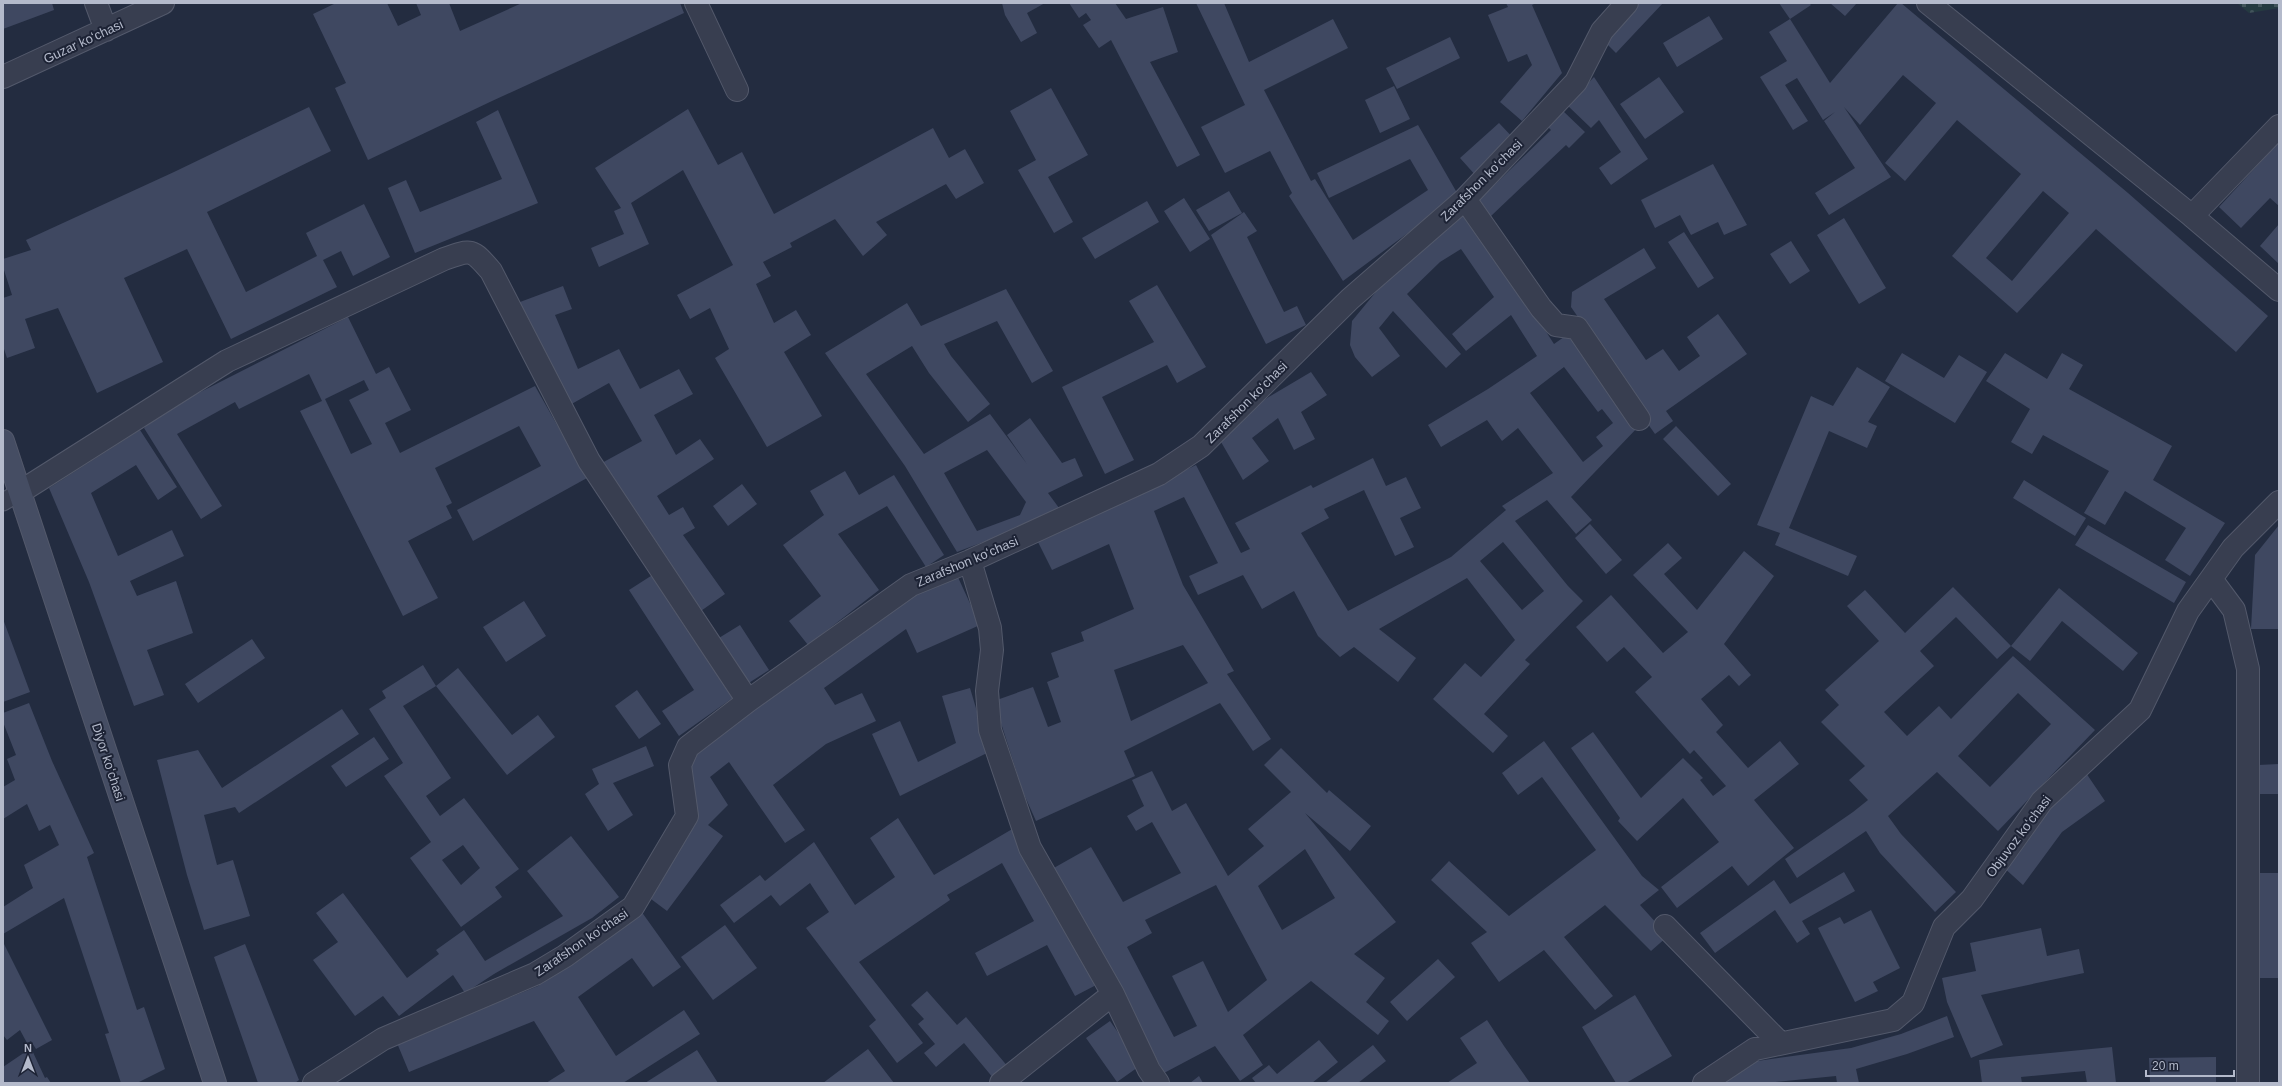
<svg xmlns="http://www.w3.org/2000/svg" width="2282" height="1086" font-family="Arial,sans-serif">
<style>
.cemetery{fill:url(#cemetery-stones)}
.building{fill:#3f4861;fill-rule:evenodd}
.lines{fill:none;stroke-linecap:round;stroke-linejoin:round}
.service-casing{stroke:#53596b;stroke-width:19}
.minor-casing{stroke:#53596b;stroke-width:24}
.tertiary-casing{stroke:#53596b;stroke-width:24}
.secondary-casing{stroke:#53596b;stroke-width:24}
.service{stroke:#383e50;stroke-width:17}
.minor{stroke:#383e50;stroke-width:22}
.tertiary{stroke:#383e50;stroke-width:22}
.secondary{stroke:#454d63;stroke-width:22}
.labels{text-anchor:middle;stroke-width:4;stroke-linejoin:round;paint-order:stroke}
.street-label{font-size:13px;fill:#b4bacb;stroke:#1d2335}
</style>
<defs>
<pattern id="cemetery-stones" width="16" height="16" patternUnits="userSpaceOnUse"><rect width="16" height="16" fill="#253a41"/><path d="M2 7V4a2 2 0 0 1 4 0v3zM10 15v-3a2 2 0 0 1 4 0v3z" fill="#42545b"/></pattern>
</defs>
<rect width="100%" height="100%" fill="#232c40"/>
<path class="cemetery" d="M 2237,3 L 2279,3 L 2279,8 L 2249,13 Z"/>
<path class="building" d="M 3,3 L 52,3 L 54,10 L 3,29 Z
M 336,3 L 387,3 L 398,26 L 421,15 L 416,3 L 449,3 L 460,31 L 522,3 L 680,3 L 684,13 L 492,101 L 368,160 L 335,88 L 346,83 L 313,14 Z
M 1002,3 L 1045,3 L 1027,13 L 1037,33 L 1021,42 L 1005,15 Z
M 1069,3 L 1115,3 L 1126,19 L 1163,7 L 1178,52 L 1150,62 L 1200,155 L 1177,167 L 1111,40 L 1099,48 L 1083,25 L 1091,20 L 1086,13 L 1079,18 Z
M 1196,3 L 1224,3 L 1249,62 L 1333,19 L 1348,48 L 1264,90 L 1311,181 L 1315,179 L 1353,240 L 1428,190 L 1410,159 L 1329,198 L 1317,173 L 1418,125 L 1460,198 L 1439,210 L 1343,281 L 1289,196 L 1292,193 L 1270,151 L 1225,173 L 1201,127 L 1245,105 Z
M 1506,3 L 1536,3 L 1532,5 L 1562,73 L 1522,121 L 1500,102 L 1532,65 L 1527,54 L 1508,62 L 1488,15 L 1508,7 Z
M 1636,3 L 1663,3 L 1616,53 L 1602,39 Z
M 1779,3 L 1809,3 L 1811,5 L 1790,19 L 1830,83 L 1898,3 L 1901,3 L 2128,193 L 2268,316 L 2236,352 L 2096,229 L 2017,313 L 1952,256 L 2021,174 L 1957,120 L 1905,181 L 1885,163 L 1936,103 L 1903,75 L 1860,125 L 1844,107 L 1891,177 L 1829,215 L 1815,193 L 1855,168 L 1824,121 L 1835,112 L 1823,120 L 1797,78 L 1785,85 L 1808,121 L 1793,130 L 1760,77 L 1787,61 L 1769,32 L 1790,19 ZM 2043,191 L 2069,213 L 2012,281 L 1986,258 Z
M 1830,3 L 1857,3 L 1845,16 Z
M 1709,16 L 1723,39 L 1677,67 L 1663,43 Z
M 1450,37 L 1460,58 L 1397,89 L 1386,68 Z
M 1594,77 L 1648,159 L 1611,185 L 1599,168 L 1621,152 L 1599,120 L 1591,128 L 1567,105 Z
M 1659,77 L 1684,112 L 1645,139 L 1620,104 Z
M 1394,86 L 1410,119 L 1380,133 L 1365,100 Z
M 1051,88 L 1088,155 L 1048,177 L 1073,222 L 1054,233 L 1018,170 L 1036,160 L 1010,111 Z
M 309,107 L 331,151 L 207,212 L 246,292 L 317,256 L 306,233 L 364,204 L 390,257 L 353,276 L 341,251 L 323,260 L 337,287 L 231,339 L 187,249 L 124,278 L 163,362 L 97,393 L 58,308 L 25,319 L 35,348 L 7,358 L 3,346 L 3,298 L 12,295 L 3,267 L 3,259 L 31,250 L 26,240 L 174,172 Z
M 688,109 L 718,165 L 742,152 L 774,214 L 933,128 L 949,158 L 965,149 L 984,183 L 956,199 L 946,184 L 876,222 L 887,235 L 863,256 L 835,219 L 790,243 L 792,247 L 763,262 L 771,276 L 756,284 L 774,323 L 796,310 L 811,335 L 784,352 L 822,416 L 767,447 L 715,358 L 729,349 L 710,308 L 690,319 L 677,295 L 733,265 L 683,170 L 631,203 L 649,244 L 599,267 L 591,248 L 624,234 L 614,211 L 621,208 L 595,168 Z
M 498,110 L 538,203 L 415,253 L 388,188 L 406,180 L 420,212 L 502,179 L 476,122 Z
M 1562,110 L 1585,132 L 1569,148 L 1566,145 L 1491,216 L 1477,202 L 1551,130 L 1547,126 Z
M 1499,123 L 1517,142 L 1477,177 L 1460,158 Z
M 2279,142 L 2279,206 L 2270,198 L 2241,228 L 2219,207 Z
M 1713,164 L 1747,225 L 1724,235 L 1718,222 L 1691,235 L 1680,215 L 1655,228 L 1641,200 Z
M 1229,191 L 1242,213 L 1209,231 L 1196,210 Z
M 1184,198 L 1210,239 L 1190,252 L 1164,211 Z
M 1147,201 L 1159,222 L 1095,259 L 1082,238 Z
M 1244,212 L 1257,231 L 1247,237 L 1284,312 L 1297,306 L 1306,325 L 1266,344 L 1211,235 Z
M 1465,215 L 1516,285 L 1554,344 L 1571,332 L 1639,426 L 1571,497 L 1592,520 L 1576,534 L 1547,500 L 1515,521 L 1568,586 L 1583,601 L 1525,660 L 1530,664 L 1484,714 L 1508,736 L 1493,753 L 1433,699 L 1465,663 L 1481,677 L 1515,640 L 1467,578 L 1379,629 L 1416,658 L 1398,682 L 1354,647 L 1340,657 L 1318,636 L 1294,591 L 1262,609 L 1243,575 L 1198,595 L 1189,576 L 1218,563 L 1184,497 L 1154,511 L 1183,585 L 1234,671 L 1227,674 L 1271,739 L 1253,751 L 1220,703 L 1124,751 L 1135,776 L 1036,821 L 1023,792 L 994,701 L 1033,687 L 1048,727 L 1061,722 L 1047,682 L 1059,677 L 1051,653 L 1084,641 L 1081,632 L 1134,609 L 1109,544 L 1052,570 L 1038,542 L 1196,465 L 1241,553 L 1250,549 L 1235,523 L 1311,485 L 1313,488 L 1373,458 L 1386,486 L 1406,477 L 1421,508 L 1400,518 L 1414,547 L 1395,556 L 1364,490 L 1324,509 L 1329,518 L 1301,533 L 1348,611 L 1451,557 L 1506,510 L 1502,506 L 1553,473 L 1518,428 L 1502,441 L 1487,420 L 1441,447 L 1428,425 L 1488,389 L 1537,356 L 1511,315 L 1466,351 L 1452,334 L 1494,297 L 1461,249 L 1440,262 L 1407,294 L 1461,354 L 1446,368 L 1393,311 L 1379,328 L 1400,356 L 1372,377 L 1355,357 L 1350,345 L 1352,321 L 1389,276 L 1424,242 ZM 1564,367 L 1598,412 L 1602,409 L 1613,423 L 1596,437 L 1603,446 L 1583,462 L 1530,393 ZM 1503,542 L 1544,591 L 1522,610 L 1480,561 ZM 1183,645 L 1208,683 L 1131,721 L 1114,670 Z
M 1844,218 L 1886,288 L 1859,304 L 1817,235 Z
M 2279,224 L 2279,264 L 2260,246 Z
M 1684,232 L 1714,278 L 1698,288 L 1668,242 Z
M 1791,241 L 1810,271 L 1790,284 L 1770,254 Z
M 1644,248 L 1656,268 L 1604,299 L 1646,360 L 1663,349 L 1679,371 L 1700,356 L 1687,337 L 1718,314 L 1747,354 L 1666,411 L 1673,421 L 1655,434 L 1633,403 L 1636,401 L 1571,307 L 1572,292 Z
M 1157,285 L 1206,367 L 1177,383 L 1167,365 L 1102,397 L 1134,460 L 1105,474 L 1062,387 L 1154,342 L 1129,301 Z
M 563,286 L 572,309 L 555,315 L 578,369 L 619,349 L 640,389 L 679,369 L 693,394 L 654,415 L 676,455 L 700,439 L 714,459 L 657,496 L 669,515 L 683,507 L 695,528 L 683,535 L 725,594 L 698,613 L 600,464 L 642,441 L 609,383 L 568,406 L 554,381 L 520,302 Z
M 1006,289 L 1053,371 L 1032,383 L 997,321 L 944,344 L 951,356 L 990,404 L 968,422 L 929,373 L 912,346 L 866,374 L 924,454 L 990,414 L 1027,464 L 1007,435 L 1030,418 L 1062,463 L 1075,458 L 1083,476 L 1048,493 L 1062,512 L 957,552 L 905,466 L 825,353 L 907,303 L 921,326 ZM 987,450 L 1026,502 L 1020,515 L 977,531 L 944,473 Z
M 348,317 L 376,374 L 389,367 L 411,410 L 385,423 L 400,453 L 535,386 L 587,478 L 473,541 L 457,510 L 541,466 L 519,426 L 435,468 L 452,503 L 446,506 L 452,518 L 408,541 L 438,598 L 403,616 L 300,411 L 322,401 L 309,374 L 239,409 L 235,402 L 177,434 L 222,506 L 201,519 L 144,428 L 163,411 ZM 364,380 L 369,390 L 349,400 L 372,444 L 351,454 L 325,399 Z
M 1902,353 L 1944,378 L 1959,355 L 1987,372 L 1955,423 L 1885,381 Z
M 2005,353 L 2047,379 L 2062,353 L 2083,365 L 2069,389 L 2172,446 L 2153,480 L 2225,523 L 2190,576 L 2165,560 L 2186,528 L 2125,491 L 2105,525 L 2084,513 L 2109,471 L 2043,435 L 2032,454 L 2011,442 L 2030,409 L 1986,381 Z
M 1857,367 L 1890,387 L 1868,422 L 1877,426 L 1867,448 L 1829,431 L 1789,528 L 1857,556 L 1848,576 L 1775,545 L 1780,533 L 1757,525 L 1811,396 L 1833,406 Z
M 1311,372 L 1327,395 L 1301,412 L 1315,439 L 1294,450 L 1278,418 L 1252,438 L 1269,461 L 1243,480 L 1217,435 L 1267,398 Z
M 1676,426 L 1731,484 L 1718,496 L 1663,439 Z
M 140,430 L 177,487 L 158,500 L 136,465 L 91,493 L 118,556 L 172,530 L 184,556 L 130,581 L 137,596 L 176,581 L 193,633 L 147,650 L 164,695 L 134,706 L 89,582 L 49,488 Z
M 845,471 L 859,495 L 894,475 L 944,555 L 926,567 L 887,506 L 838,534 L 879,590 L 808,645 L 789,621 L 821,596 L 783,545 L 824,515 L 810,491 Z
M 2024,480 L 2086,518 L 2075,536 L 2013,498 Z
M 742,484 L 757,504 L 728,526 L 713,506 Z
M 1590,524 L 1622,560 L 1606,574 L 1575,538 Z
M 2088,525 L 2186,582 L 2174,603 L 2075,545 Z
M 2279,525 L 2279,629 L 2251,629 L 2255,555 Z
M 1668,543 L 1682,558 L 1664,574 L 1697,610 L 1744,551 L 1774,576 L 1724,644 L 1751,675 L 1739,686 L 1729,675 L 1701,699 L 1723,725 L 1716,732 L 1748,768 L 1780,741 L 1799,764 L 1754,800 L 1794,848 L 1748,886 L 1732,866 L 1677,908 L 1661,887 L 1719,842 L 1683,798 L 1637,841 L 1618,821 L 1620,818 L 1571,748 L 1593,732 L 1641,798 L 1683,758 L 1703,778 L 1700,780 L 1713,796 L 1726,786 L 1694,750 L 1690,754 L 1635,692 L 1652,677 L 1624,647 L 1607,662 L 1576,627 L 1611,595 L 1663,653 L 1688,632 L 1633,575 Z
M 956,573 L 980,625 L 917,653 L 906,629 L 824,688 L 835,705 L 862,693 L 876,721 L 826,744 L 773,785 L 805,830 L 785,843 L 729,762 L 710,777 L 728,805 L 708,825 L 723,836 L 667,911 L 643,893 L 698,818 L 691,801 L 688,762 L 692,751 L 893,601 Z
M 654,574 L 734,697 L 679,736 L 662,711 L 694,690 L 629,590 Z
M 1953,587 L 2011,646 L 1997,659 L 1956,617 L 1920,651 L 1934,666 L 1884,712 L 1907,736 L 1939,706 L 1951,719 L 2013,656 L 2095,730 L 1998,831 L 1937,772 L 1888,816 L 1901,834 L 1956,892 L 1935,912 L 1880,853 L 1866,831 L 1797,878 L 1785,859 L 1853,812 L 1868,800 L 1849,780 L 1865,766 L 1821,722 L 1839,705 L 1825,690 L 1879,641 L 1847,606 L 1865,590 L 1905,633 ZM 2018,693 L 2051,724 L 1990,787 L 1958,756 Z
M 2059,588 L 2138,653 L 2123,671 L 2062,621 L 2030,661 L 2011,646 Z
M 524,601 L 546,636 L 506,662 L 483,627 Z
M 3,619 L 30,692 L 3,702 Z
M 740,625 L 769,670 L 744,686 L 714,641 Z
M 252,639 L 265,658 L 198,703 L 185,684 Z
M 423,665 L 436,686 L 403,706 L 451,778 L 426,796 L 440,816 L 464,798 L 519,869 L 495,887 L 502,897 L 461,927 L 410,858 L 431,842 L 384,776 L 403,763 L 369,709 L 386,698 L 382,691 ZM 463,845 L 480,868 L 461,885 L 442,860 Z
M 458,668 L 512,735 L 538,715 L 555,737 L 507,775 L 436,686 Z
M 970,688 L 989,752 L 900,796 L 872,734 L 900,721 L 918,762 L 956,743 L 942,696 Z
M 637,690 L 661,724 L 639,739 L 615,706 Z
M 29,703 L 52,761 L 94,853 L 87,857 L 137,1010 L 144,1007 L 165,1069 L 137,1083 L 121,1083 L 105,1034 L 109,1033 L 64,898 L 3,934 L 3,907 L 33,888 L 24,865 L 59,845 L 50,825 L 39,831 L 27,804 L 3,819 L 3,787 L 15,780 L 7,759 L 16,755 L 3,722 L 3,713 Z
M 342,709 L 359,734 L 239,813 L 235,807 L 204,815 L 217,865 L 233,860 L 250,916 L 204,930 L 187,875 L 157,760 L 198,750 L 222,788 Z
M 374,737 L 389,759 L 346,787 L 331,766 Z
M 1544,741 L 1642,876 L 1659,890 L 1640,905 L 1668,936 L 1651,951 L 1605,905 L 1564,937 L 1613,996 L 1595,1010 L 1544,950 L 1499,982 L 1471,943 L 1487,932 L 1431,880 L 1449,861 L 1509,916 L 1596,850 L 1542,777 L 1518,795 L 1502,773 Z
M 646,746 L 654,766 L 613,783 L 633,815 L 608,831 L 585,794 L 599,784 L 592,769 Z
M 1281,748 L 1327,793 L 1329,790 L 1371,826 L 1350,851 L 1305,813 L 1396,922 L 1354,954 L 1385,978 L 1366,1002 L 1389,1021 L 1378,1035 L 1311,981 L 1243,1035 L 1263,1065 L 1240,1081 L 1215,1046 L 1164,1073 L 1096,944 L 1052,869 L 1091,847 L 1123,902 L 1181,873 L 1152,822 L 1136,831 L 1127,816 L 1144,806 L 1132,780 L 1152,771 L 1172,811 L 1186,803 L 1228,876 L 1264,846 L 1248,829 L 1291,792 L 1264,765 ZM 1305,849 L 1335,898 L 1282,930 L 1258,886 ZM 1216,885 L 1267,980 L 1228,1012 L 1203,961 L 1172,976 L 1197,1026 L 1174,1037 L 1127,947 L 1152,933 L 1145,920 Z
M 2279,764 L 2279,794 L 2258,794 L 2258,765 Z
M 2086,773 L 2105,801 L 2062,832 L 2023,885 L 2002,866 L 2040,814 Z
M 898,818 L 934,875 L 1014,828 L 1100,983 L 1075,996 L 1047,945 L 987,976 L 975,953 L 1034,921 L 1002,863 L 947,895 L 950,900 L 859,962 L 923,1043 L 897,1063 L 869,1026 L 876,1020 L 806,928 L 829,912 L 810,883 L 780,906 L 771,895 L 734,923 L 720,905 L 760,875 L 765,881 L 814,842 L 855,905 L 895,877 L 870,838 Z
M 571,836 L 619,897 L 592,918 L 494,974 L 465,993 L 453,975 L 399,1016 L 383,996 L 355,1016 L 313,960 L 338,942 L 316,913 L 343,893 L 407,978 L 439,954 L 436,950 L 464,930 L 485,961 L 563,916 L 527,871 Z
M 1844,872 L 1855,891 L 1802,921 L 1810,934 L 1797,943 L 1775,910 L 1715,953 L 1700,933 L 1774,880 L 1790,904 Z
M 2257,873 L 2279,873 L 2279,978 L 2259,978 Z
M 1871,910 L 1900,968 L 1873,982 L 1878,991 L 1855,1002 L 1818,928 L 1840,917 L 1844,924 Z
M 641,911 L 681,967 L 653,987 L 632,958 L 578,997 L 616,1056 L 684,1010 L 700,1034 L 623,1083 L 546,1083 L 565,1071 L 534,1021 L 409,1072 L 397,1043 L 538,986 Z
M 725,925 L 757,968 L 713,1000 L 681,957 Z
M 2041,928 L 2047,956 L 2079,949 L 2084,973 L 1981,995 L 2003,1045 L 1971,1058 L 1947,1002 L 1942,978 L 1976,971 L 1970,943 Z
M 3,942 L 52,1040 L 36,1049 L 31,1041 L 27,1043 L 20,1030 L 7,1040 L 3,1035 Z
M 245,944 L 299,1080 L 295,1083 L 258,1083 L 214,957 Z
M 1438,959 L 1455,977 L 1407,1021 L 1390,1002 Z
M 927,991 L 957,1025 L 966,1017 L 1009,1068 L 994,1079 L 964,1043 L 936,1067 L 924,1053 L 935,1044 L 918,1024 L 924,1019 L 911,1005 Z
M 1635,995 L 1672,1056 L 1626,1083 L 1616,1083 L 1582,1027 Z
M 1947,1016 L 1954,1037 L 1907,1054 L 1856,1069 L 1859,1083 L 1837,1083 L 1836,1076 L 1766,1083 L 1725,1083 L 1757,1061 L 1851,1048 L 1901,1034 Z
M 1487,1020 L 1504,1046 L 1530,1083 L 1447,1083 L 1477,1063 L 1460,1038 Z
M 1110,1021 L 1141,1065 L 1117,1082 L 1086,1038 Z
M 1319,1040 L 1338,1062 L 1312,1083 L 1256,1083 L 1252,1078 L 1269,1065 L 1277,1074 Z
M 1373,1045 L 1386,1061 L 1358,1083 L 1325,1083 Z
M 2112,1047 L 2116,1083 L 2087,1083 L 2085,1071 L 2021,1077 L 2022,1083 L 1982,1083 L 1979,1060 Z
M 31,1048 L 45,1078 L 47,1077 L 51,1083 L 3,1083 L 3,1067 Z
M 868,1049 L 894,1083 L 823,1083 Z
M 697,1050 L 718,1083 L 645,1083 Z
M 2216,1057 L 2216,1083 L 2150,1083 L 2149,1058 Z
M 1199,1076 L 1203,1083 L 1190,1083 Z"/>
<g class="lines">
<defs>
<path id="service" d="M 3,502 L 20,492"/>
<path id="minor" d="M 696,3 L 737,90
M 1928,3 L 2192,216 L 2279,290
M 1465,199 L 1541,308 L 1556,325 L 1577,328 L 1639,419
M 2192,216 L 2279,126
M 20,492 L 227,361 L 444,259 C 472,249 472,249 491,271 L 589,461 L 748,701
M 970,561 L 990,628 L 992,650 L 987,691 L 990,730 L 1030,848 L 1113,994 L 1149,1070 L 1158,1083
M 2211,579 L 2234,610 L 2248,669 L 2248,1083
M 1665,926 L 1780,1043
M 314,1083 L 383,1039 L 535,974 L 565,956 L 633,907 L 687,816 L 680,765 L 688,747 L 748,701 L 911,585 L 970,561 L 1159,474 L 1201,446 L 1350,299 L 1465,199 L 1576,82 L 1602,31 L 1627,3
M 1001,1083 L 1113,994
M 1704,1083 L 1755,1049 L 1893,1020 L 1913,1003 L 1944,927 L 1972,899 L 2042,801 L 2140,710 L 2188,611 L 2233,548 L 2279,502"/>
<path id="tertiary" d="M 96,3 L 106,30
M 3,77 L 163,3"/>
<path id="secondary" d="M 3,441 L 215,1083"/>
</defs>
<use href="#service" class="service-casing"/>
<use href="#minor" class="minor-casing"/>
<use href="#tertiary" class="tertiary-casing"/>
<use href="#secondary" class="secondary-casing"/>
<use href="#service" class="service"/>
<use href="#minor" class="minor"/>
<use href="#tertiary" class="tertiary"/>
<use href="#secondary" class="secondary"/>
</g>
<g class="labels">
<g class="street-label">
<text transform="translate(83 41) rotate(-25)" y="5">Guzar koʻchasi</text>
<text transform="translate(1481 180) rotate(-45)" y="5">Zarafshon koʻchasi</text>
<text transform="translate(1246 402) rotate(-45)" y="5">Zarafshon koʻchasi</text>
<text transform="translate(967 561) rotate(-23)" y="5">Zarafshon koʻchasi</text>
<text transform="translate(109 762) rotate(72)" y="5">Diyor koʻchasi</text>
<text transform="translate(2018 836) rotate(-53)" y="5">Objuvoz koʻchasi</text>
<text transform="translate(581 942) rotate(-34)" y="5">Zarafshon koʻchasi</text>
</g>
</g>
<rect width="2282" height="1086" fill="none" stroke="#b4bacb" stroke-width="8"/>
<g transform="translate(28 1058)" stroke="#1d2335" stroke-width="3" paint-order="stroke">
<path d="M0-3L7 15L0 10L-7 15Z" fill="#b4bacb"/>
<text y="-6" font-size="11" font-weight="bold" text-anchor="middle" fill="#b4bacb">N</text>
</g>
<path d="M2146 1070v6h88v-6" fill="none" stroke="#b4bacb" stroke-width="2"/>
<text x="2152" y="1070" font-size="12" fill="#b4bacb" stroke="#1d2335" stroke-width="3" paint-order="stroke">20 m</text>
</svg>
